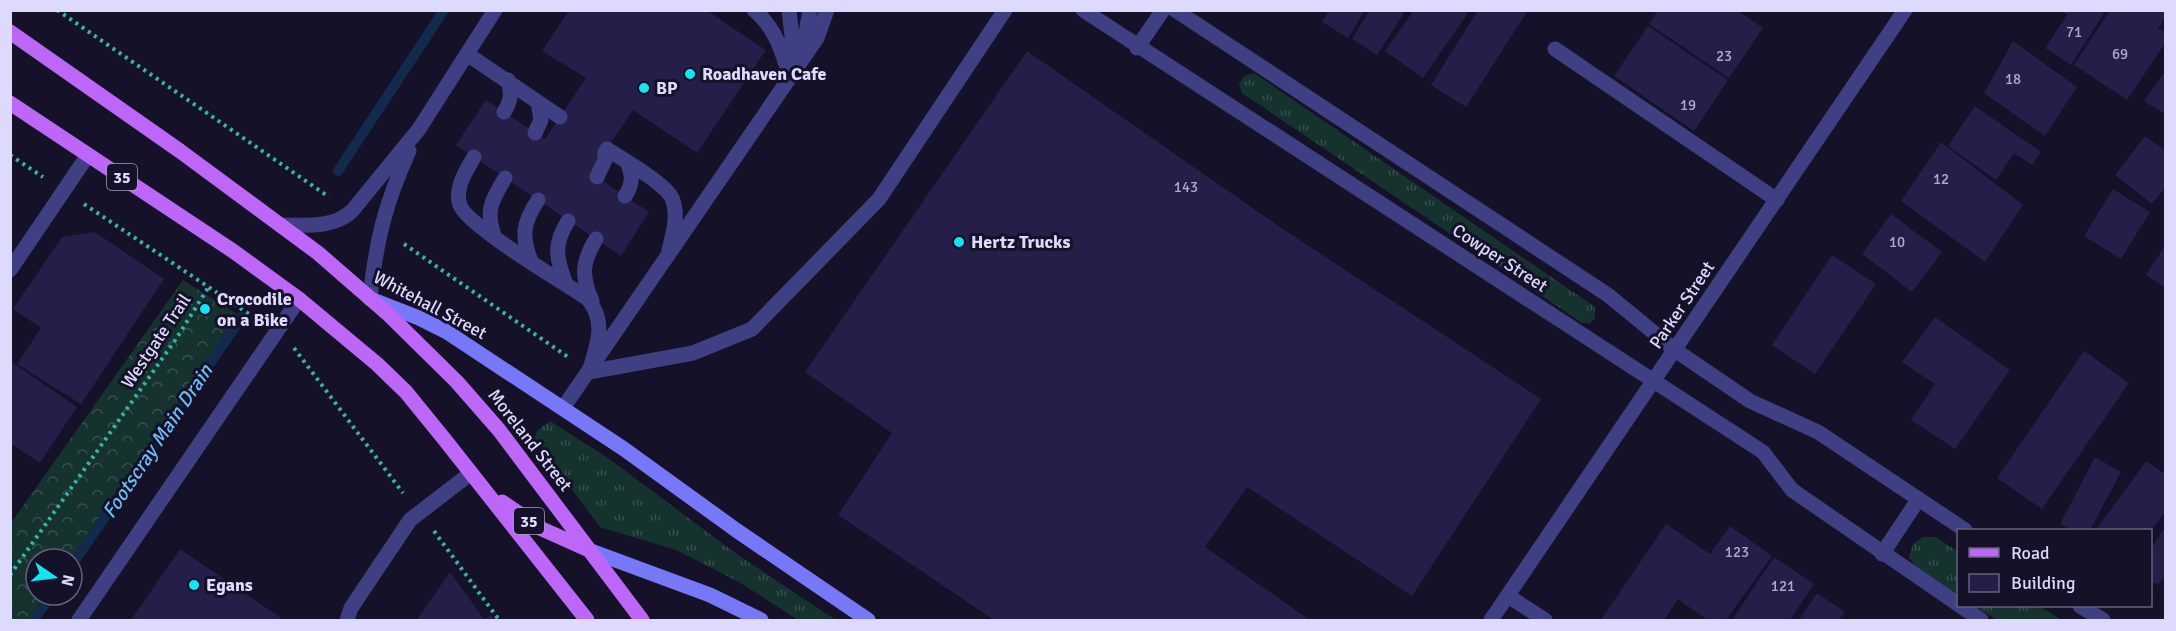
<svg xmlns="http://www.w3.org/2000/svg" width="2176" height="631" font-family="Signika,sans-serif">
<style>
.grass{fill:url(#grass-tufts)}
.forest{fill:url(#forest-crowns)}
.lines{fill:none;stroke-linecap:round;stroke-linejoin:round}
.stream{stroke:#122a4c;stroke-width:10}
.building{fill:#251e48}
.path{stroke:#37b4a8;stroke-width:4;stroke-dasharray:3 4.5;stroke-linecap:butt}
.service{stroke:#3f3f84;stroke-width:15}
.minor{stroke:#3f3f84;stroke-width:15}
.secondary{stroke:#7678f8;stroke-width:15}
.primary{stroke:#bc67f7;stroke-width:15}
.poi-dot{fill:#11e5f3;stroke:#141128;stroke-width:2}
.labels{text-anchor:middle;stroke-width:6;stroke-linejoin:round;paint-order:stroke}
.number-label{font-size:15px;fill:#afabd0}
.shield{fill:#141128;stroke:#a19ebd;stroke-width:1.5}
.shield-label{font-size:16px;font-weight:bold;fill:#dddafd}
.poi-label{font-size:18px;font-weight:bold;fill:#dddafd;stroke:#141128;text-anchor:start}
.street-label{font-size:18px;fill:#dddafd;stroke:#141128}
.water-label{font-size:20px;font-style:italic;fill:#6ebdf7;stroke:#141128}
</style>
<defs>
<pattern id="grass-tufts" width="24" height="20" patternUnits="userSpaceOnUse" patternTransform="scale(1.5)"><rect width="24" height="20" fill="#15322f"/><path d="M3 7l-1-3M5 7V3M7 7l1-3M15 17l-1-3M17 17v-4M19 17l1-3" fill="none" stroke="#374f4e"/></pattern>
<pattern id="forest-crowns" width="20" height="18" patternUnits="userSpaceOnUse" patternTransform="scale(1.5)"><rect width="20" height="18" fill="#15322f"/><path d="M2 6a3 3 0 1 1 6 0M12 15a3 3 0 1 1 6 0" fill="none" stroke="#374f4e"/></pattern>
</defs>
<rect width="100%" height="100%" fill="#141128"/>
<path class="grass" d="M 1254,73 L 1595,307 L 1595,318 L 1590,323 L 1582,323 L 1242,93 L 1239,84 L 1244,76 Z
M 550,421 L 608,458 L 738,555 L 836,620 L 798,620 L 739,582 L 676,550 L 600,527 L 534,439 L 538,430 Z
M 1923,537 L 1936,537 L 1958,552 L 1958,595 L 1916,568 L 1909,557 L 1913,544 Z
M 1974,606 L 2039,606 L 2062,620 L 1997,620 Z"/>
<path class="forest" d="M 183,280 L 242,317 L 72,565 L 72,559 L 36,559 L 36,595 L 51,595 L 34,620 L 11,620 L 11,523 Z"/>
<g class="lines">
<path class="stream" d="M 338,171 L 444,10
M 72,565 L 242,317
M 34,620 L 51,595"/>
</g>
<path class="building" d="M 569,10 L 706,10 L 766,50 L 697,153 L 633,110 L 591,173 L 649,212 L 621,256 L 456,145 L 486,100 L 545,139 L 586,78 L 542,51 Z
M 1329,10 L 1365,10 L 1348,38 L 1322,22 Z
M 1370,10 L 1406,10 L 1377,55 L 1352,39 Z
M 1414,10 L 1470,10 L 1423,78 L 1385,51 Z
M 1478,10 L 1528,10 L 1466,107 L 1431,85 Z
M 1658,10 L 1737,10 L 1763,28 L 1729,78 L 1649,24 Z
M 2060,10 L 2106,10 L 2071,65 L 2045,48 L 2067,15 Z
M 2110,10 L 2166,10 L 2166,16 L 2158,28 L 2166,33 L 2166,42 L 2127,100 L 2074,65 Z
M 1648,26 L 1728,80 L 1694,131 L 1614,76 Z
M 2013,41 L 2077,87 L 2045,136 L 1984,93 Z
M 1027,51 L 1280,227 L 1541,399 L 1412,596 L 1247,487 L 1205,547 L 1310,620 L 994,620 L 838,515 L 892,433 L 805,372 Z
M 2166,70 L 2166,115 L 2144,101 Z
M 1975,106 L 2041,152 L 2032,165 L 2014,153 L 1996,180 L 1948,146 Z
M 2145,136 L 2166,151 L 2166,187 L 2152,204 L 2115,175 Z
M 1941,142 L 2023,205 L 1985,262 L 1901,201 Z
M 2113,189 L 2150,212 L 2121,259 L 2084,236 Z
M 1891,214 L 1942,252 L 1912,292 L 1862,254 Z
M 95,232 L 164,279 L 81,404 L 17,364 L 41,328 L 13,309 L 62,237 Z
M 2166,244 L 2166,288 L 2146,275 Z
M 1832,255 L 1876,284 L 1815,374 L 1772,345 Z
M 1935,317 L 2010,370 L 1955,449 L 1911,420 L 1935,384 L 1902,362 Z
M 2084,351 L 2129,383 L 2042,509 L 1997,478 Z
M 10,361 L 77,407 L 40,463 L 10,443 Z
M 2095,457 L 2121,472 L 2090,530 L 2072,530 L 2060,524 Z
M 2146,461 L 2166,475 L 2166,511 L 2151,530 L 2096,530 Z
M 1666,524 L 1710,554 L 1730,526 L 1772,556 L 1726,620 L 1707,620 L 1678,599 L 1664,620 L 1601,620 Z
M 2166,526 L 2166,573 L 2158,585 L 2150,581 L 2150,550 Z
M 180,549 L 284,620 L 131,620 Z
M 1774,557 L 1814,584 L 1790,620 L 1732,620 Z
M 450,572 L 484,619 L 491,615 L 495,620 L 417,620 Z
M 1817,593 L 1845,612 L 1839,620 L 1799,620 Z"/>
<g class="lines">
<path class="path" d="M 57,10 L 329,197
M 10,155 L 43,177
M 84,204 L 255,318
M 404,244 L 568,357
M 294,348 L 403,493
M 434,531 L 499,620
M 10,575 L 176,339 L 208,288"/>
<path class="service" d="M 754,10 C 775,27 783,53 790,78
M 789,10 L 792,36 L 791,63
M 1137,48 L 1163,10
M 1555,49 L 1777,200
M 467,54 L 560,117
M 798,56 L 805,38 L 810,10
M 504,112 C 511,101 512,93 508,80
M 535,133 L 541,120 L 538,102
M 607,149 C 622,159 665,183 672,198 C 679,214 673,234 669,250
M 474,157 C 466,171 454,189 460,205 C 467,226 565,283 588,299 C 607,323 597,345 589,372 L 693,353 L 752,329 L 879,199 L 1005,10
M 597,177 L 605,160 L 605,152
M 625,196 C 633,184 633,175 627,162
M 495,238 C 485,212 491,201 505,178
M 531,261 C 521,236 523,223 538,200
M 10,270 L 88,155
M 566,284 C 556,258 553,245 568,221
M 592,301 C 581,276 582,262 596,239
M 563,408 L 817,38 L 827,10
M 1882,554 L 1918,500
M 1508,596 L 1545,620
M 347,620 L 351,608 L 410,520 L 471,473"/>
<path class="minor" d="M 1083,10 L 1763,452 L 1792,490 L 1981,620
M 1175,10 L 1608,295 L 1675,350 L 1750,401 L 1818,432 L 1965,530
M 280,225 C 303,225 333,229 352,211 L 419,129 L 495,10
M 370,299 C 376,241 385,204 409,151
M 2080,606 L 2103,620
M 79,620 L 299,299
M 1491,620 L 1905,10"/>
<path class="secondary" d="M 373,300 L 419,318 L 447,332 L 624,449 L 736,530 L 868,620
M 591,551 L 710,595 L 761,620"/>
<path class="primary" d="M 10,32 L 180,151 L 318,253 L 387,313 L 457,382 L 499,430 L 642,620
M 10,103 L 233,251 L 299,299 L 377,364 L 406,392 L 445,440 L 587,620
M 502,502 L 542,529 L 591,551"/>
</g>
<g class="poi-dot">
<circle cx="690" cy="74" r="6"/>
<circle cx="644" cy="88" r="6"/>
<circle cx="959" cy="242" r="6"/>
<circle cx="205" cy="309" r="6"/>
<circle cx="194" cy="585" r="6"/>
</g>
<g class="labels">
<g class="number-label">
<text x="2074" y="37">71</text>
<text x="2120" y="59">69</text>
<text x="1724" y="61">23</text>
<text x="2013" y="84">18</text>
<text x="1688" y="110">19</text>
<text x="1941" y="184">12</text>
<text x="1186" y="192">143</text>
<text x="1897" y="247">10</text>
<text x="1737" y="557">123</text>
<text x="1783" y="591">121</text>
</g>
<g class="shield">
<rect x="107" y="164" width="30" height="26" rx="4.5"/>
<rect x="514" y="508" width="30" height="26" rx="4.5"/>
</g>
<g class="shield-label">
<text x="122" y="183">35</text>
<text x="529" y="527">35</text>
</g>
<g class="poi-label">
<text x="702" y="80">Roadhaven Cafe</text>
<text x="656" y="94">BP</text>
<text x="971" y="248">Hertz Trucks</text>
<text x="217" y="305">Crocodile<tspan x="217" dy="21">on a Bike</tspan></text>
<text x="206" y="591">Egans</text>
</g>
<g class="street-label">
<text transform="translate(1500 258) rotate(33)" y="6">Cowper Street</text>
<text transform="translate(430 305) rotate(28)" y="6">Whitehall Street</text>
<text transform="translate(1682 305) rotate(-56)" y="6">Parker Street</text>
<text transform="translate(156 341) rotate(-56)" y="6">Westgate Trail</text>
<text transform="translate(530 440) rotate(52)" y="6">Moreland Street</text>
</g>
<g class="water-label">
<text transform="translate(157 441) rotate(-56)" y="7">Footscray Main Drain</text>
</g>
</g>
<rect width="2176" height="631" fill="none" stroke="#dddafd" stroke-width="24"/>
<rect x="1957" y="529" width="195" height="78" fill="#141128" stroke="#64617d" stroke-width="1.5"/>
<rect x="1969" y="548" width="30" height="9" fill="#bc67f7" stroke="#64617d" stroke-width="1.5"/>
<text x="2011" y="559" font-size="18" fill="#dddafd">Road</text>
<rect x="1969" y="574" width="30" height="18" fill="#251e48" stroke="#64617d" stroke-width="1.5"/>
<text x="2011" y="589" font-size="18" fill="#dddafd">Building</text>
<g transform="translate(54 577) rotate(104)"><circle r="28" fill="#141128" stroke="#64617d" stroke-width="1.5"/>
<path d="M0-4.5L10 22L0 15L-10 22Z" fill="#11e5f3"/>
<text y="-9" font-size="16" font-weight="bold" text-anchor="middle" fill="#dddafd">N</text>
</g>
</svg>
